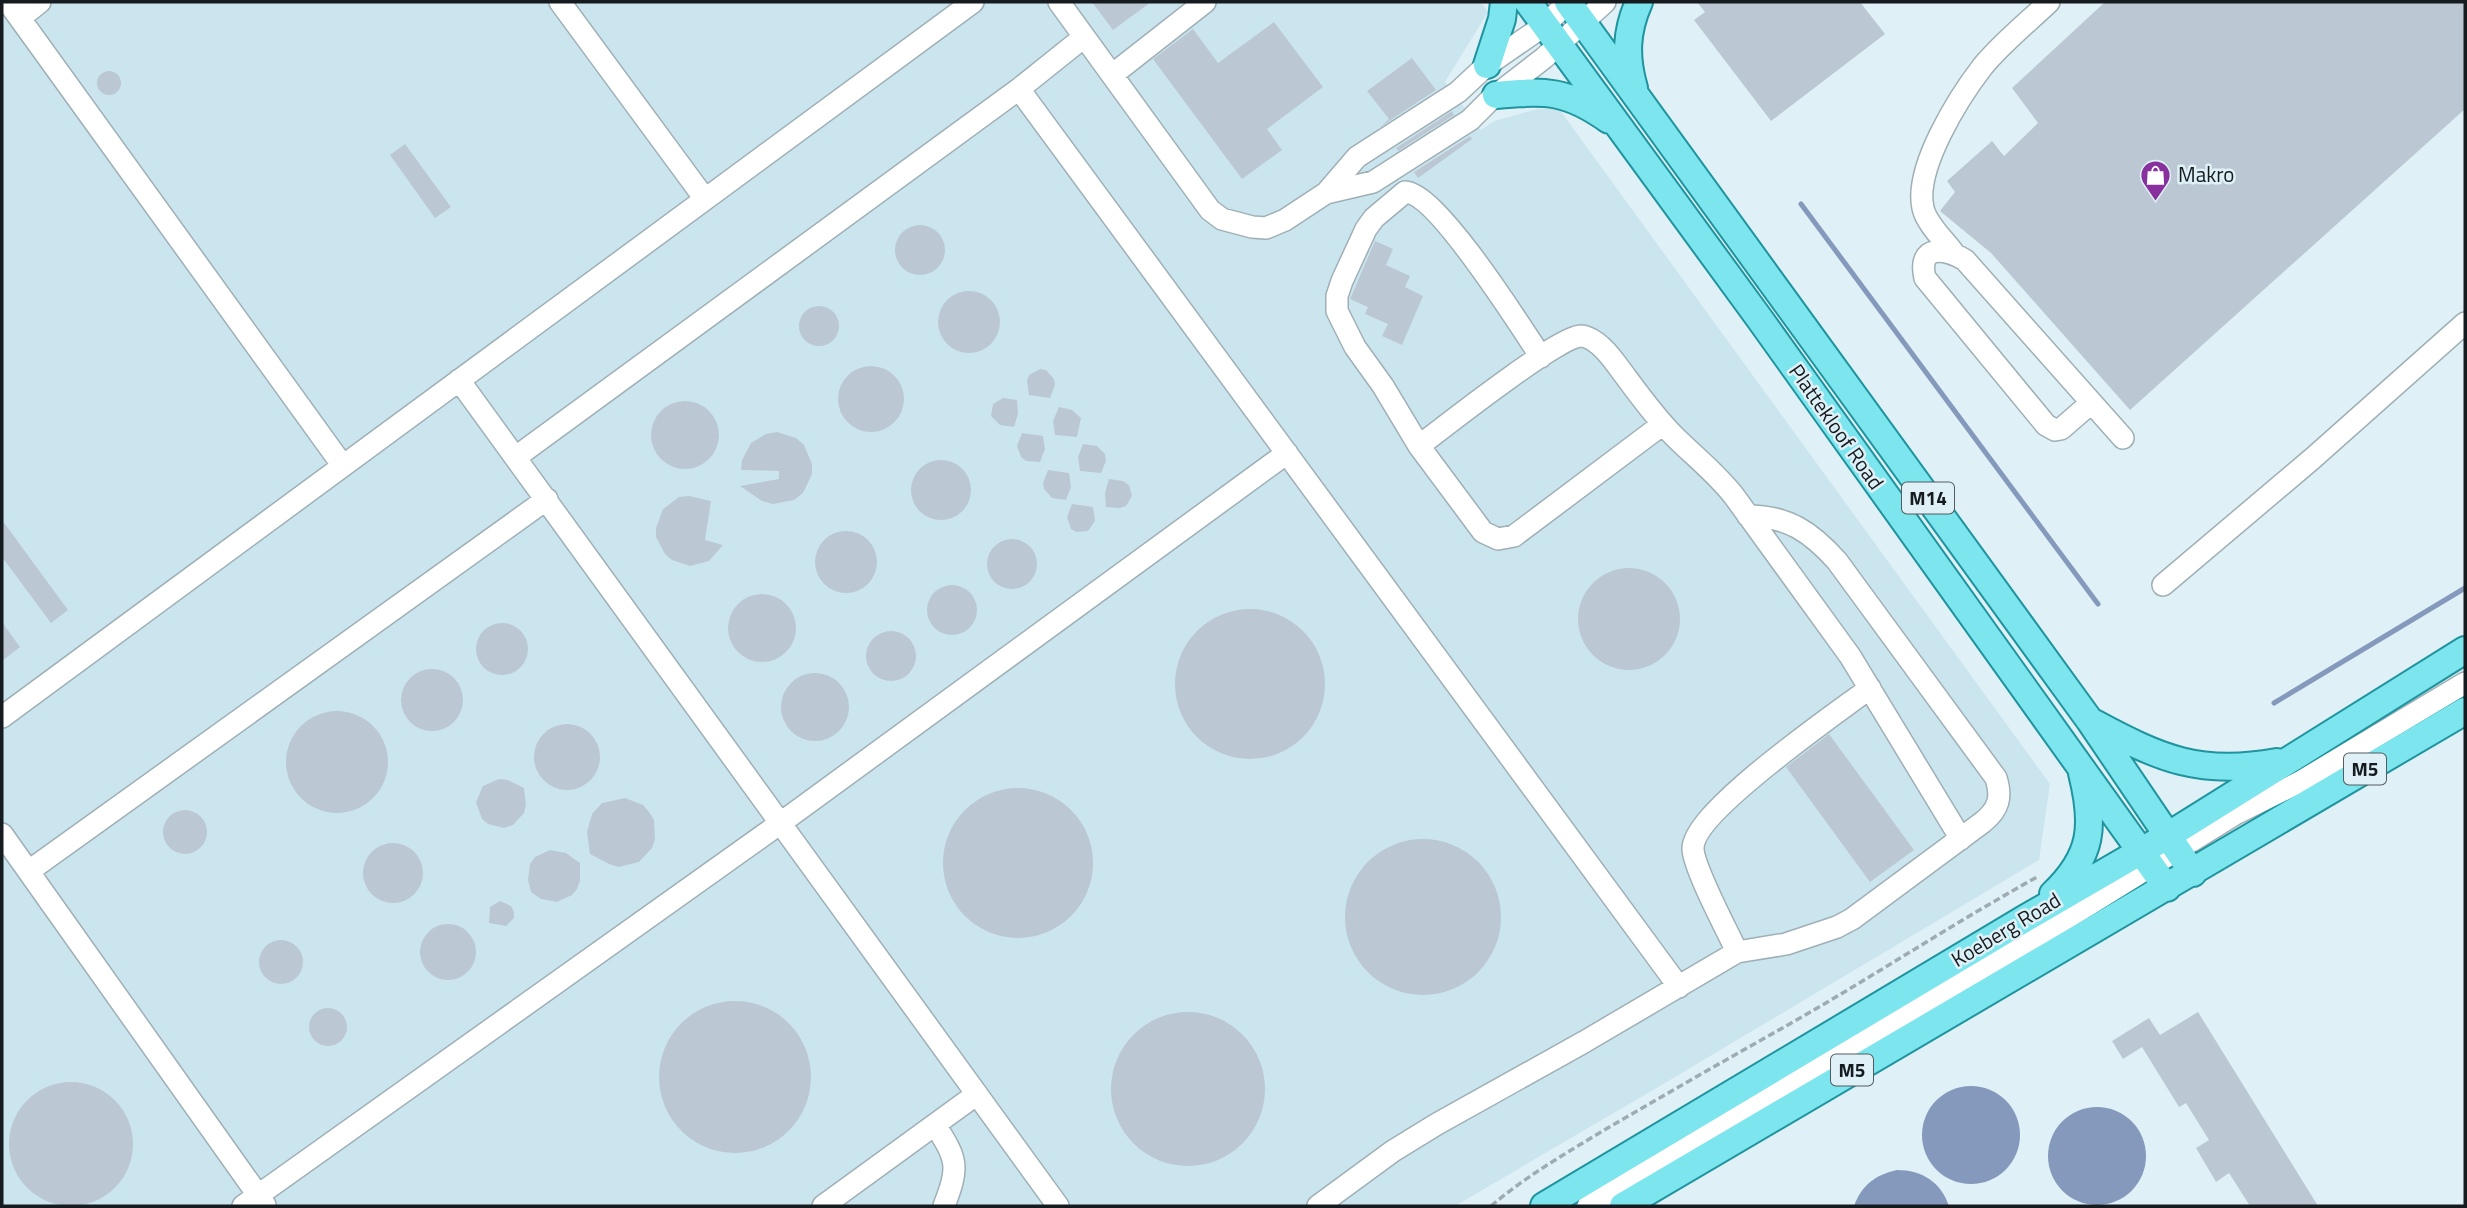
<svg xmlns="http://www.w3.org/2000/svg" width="2467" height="1208" font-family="'Titillium Web',sans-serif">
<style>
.built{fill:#cbe5ef}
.water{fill:#8499bc}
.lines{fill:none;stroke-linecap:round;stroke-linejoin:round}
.stream{stroke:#8499bc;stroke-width:5}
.building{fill:#bbc8d3}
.minor-casing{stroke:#9fafb6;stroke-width:24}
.major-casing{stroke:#1f939e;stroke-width:30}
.path{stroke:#9eacb1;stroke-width:3.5;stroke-dasharray:7 3.5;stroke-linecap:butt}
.minor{stroke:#fff;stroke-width:21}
.major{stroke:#7ce5ee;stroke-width:26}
.labels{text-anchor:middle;stroke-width:5;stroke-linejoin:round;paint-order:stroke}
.shield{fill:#dff1f7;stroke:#525b5f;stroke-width:2}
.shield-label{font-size:19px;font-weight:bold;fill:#151b1e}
.poi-label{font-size:21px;fill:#151b1e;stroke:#dff1f7;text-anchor:start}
.street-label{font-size:21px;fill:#151b1e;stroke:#dff1f7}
</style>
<rect width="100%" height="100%" fill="#dff1f7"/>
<path class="built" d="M 2,2 L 1481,2 L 1488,12 L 1445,82 L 1481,130 L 1494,121 L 1538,109 L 1559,109 L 2050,784 L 2039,860 L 1660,1086 L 1455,1206 L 2,1206 Z"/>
<path class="water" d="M1922 1135a49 49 0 1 1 98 0a49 49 0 1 1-98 0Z
M2048 1156a49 49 0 1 1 98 0a49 49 0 1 1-98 0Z
M 1897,1170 C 1922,1170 1941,1182 1949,1206 L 1854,1206 C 1862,1185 1875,1175 1897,1170 Z"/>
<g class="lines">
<path class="stream" d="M 1801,204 L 2098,604
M 2274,703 L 2465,588"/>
</g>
<path class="building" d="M 1092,2 L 1151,2 L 1113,30 Z
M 1697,2 L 1860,2 L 1885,34 L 1771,121 L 1694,20 L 1705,12 Z
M 2105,2 L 2465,2 L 2465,109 L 2130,410 L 1991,253 L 1940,211 L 1955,192 L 1947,181 L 1992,141 L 2004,156 L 2038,123 L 2012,88 Z
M 1274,22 L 1323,87 L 1267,129 L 1282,150 L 1242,179 L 1153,59 L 1193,29 L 1218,63 Z
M 1412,58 L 1436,90 L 1380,127 L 1389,119 L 1367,91 Z
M97 83a12 12 0 1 1 24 0a12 12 0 1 1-24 0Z
M 1452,111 L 1454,115 L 1398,151 L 1396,148 Z
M 1470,136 L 1472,139 L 1418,178 L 1414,172 Z
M 405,144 L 451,207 L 435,218 L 390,155 Z
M895 250a25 25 0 1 1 50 0a25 25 0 1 1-50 0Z
M 1375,241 L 1393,249 L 1386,265 L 1410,276 L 1405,287 L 1423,296 L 1402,345 L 1382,336 L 1388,324 L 1365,314 L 1368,307 L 1350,299 Z
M938 322a31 31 0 1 1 62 0a31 31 0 1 1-62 0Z
M799 326a20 20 0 1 1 40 0a20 20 0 1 1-40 0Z
M838 399a33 33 0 1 1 66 0a33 33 0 1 1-66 0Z
M 1040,369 L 1046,370 L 1054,379 L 1055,385 L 1050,398 L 1029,395 L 1027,381 L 1029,375 Z
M 1003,398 L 1017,400 L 1018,414 L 1014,427 L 1000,425 L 991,416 L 993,404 Z
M651 435a34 34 0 1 1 68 0a34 34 0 1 1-68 0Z
M 1059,407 L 1072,410 L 1081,418 L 1077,437 L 1055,435 L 1053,421 Z
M 777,432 L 796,438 L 804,445 L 812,464 L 812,474 L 803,493 L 794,500 L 773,504 L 762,501 L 740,486 L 779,479 L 779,471 L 741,470 L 742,460 L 751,443 L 766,434 Z
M 1022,433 L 1043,436 L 1045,449 L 1040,462 L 1026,461 L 1021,457 L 1017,446 Z
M 1083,444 L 1097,446 L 1105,454 L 1106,461 L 1101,473 L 1080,471 L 1078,457 Z
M911 490a30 30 0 1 1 60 0a30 30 0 1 1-60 0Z
M 1048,470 L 1069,473 L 1071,487 L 1066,500 L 1052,498 L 1044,489 L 1043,483 Z
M 1109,479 L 1123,481 L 1129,485 L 1132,496 L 1126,506 L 1120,508 L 1106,507 L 1105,493 Z
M 689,496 L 711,501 L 705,540 L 723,545 L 709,561 L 690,566 L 672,560 L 665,554 L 656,537 L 656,528 L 663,509 L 679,497 Z
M 1072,504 L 1093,507 L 1095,521 L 1088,531 L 1076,532 L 1071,529 L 1067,517 Z
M 2,520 L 68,610 L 51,623 L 2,557 Z
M815 562a31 31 0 1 1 62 0a31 31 0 1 1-62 0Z
M987 564a25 25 0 1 1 50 0a25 25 0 1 1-50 0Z
M1578 619a51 51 0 1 1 102 0a51 51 0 1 1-102 0Z
M927 610a25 25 0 1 1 50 0a25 25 0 1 1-50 0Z
M728 628a34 34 0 1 1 68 0a34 34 0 1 1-68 0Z
M1175 684a75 75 0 1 1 150 0a75 75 0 1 1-150 0Z
M 2,622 L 20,647 L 2,661 Z
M476 649a26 26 0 1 1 52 0a26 26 0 1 1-52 0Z
M866 656a25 25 0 1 1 50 0a25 25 0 1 1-50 0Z
M401 700a31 31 0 1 1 62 0a31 31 0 1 1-62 0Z
M781 707a34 34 0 1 1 68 0a34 34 0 1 1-68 0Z
M286 762a51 51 0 1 1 102 0a51 51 0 1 1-102 0Z
M534 757a33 33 0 1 1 66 0a33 33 0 1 1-66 0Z
M 1829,734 L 1914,850 L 1870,882 L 1786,767 Z
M 499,779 L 508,780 L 524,788 L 526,805 L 524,813 L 513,825 L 504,828 L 488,824 L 482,819 L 476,802 L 483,786 Z
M943 863a75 75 0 1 1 150 0a75 75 0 1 1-150 0Z
M 625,798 L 643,805 L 649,812 L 654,820 L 655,839 L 652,848 L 639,862 L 619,867 L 609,864 L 590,854 L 587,832 L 592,814 L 602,803 Z
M163 832a22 22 0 1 1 44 0a22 22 0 1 1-44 0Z
M1345 917a78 78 0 1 1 156 0a78 78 0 1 1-156 0Z
M363 873a30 30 0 1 1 60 0a30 30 0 1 1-60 0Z
M 550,850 L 566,853 L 580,863 L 580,881 L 577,889 L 572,895 L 557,902 L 541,899 L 531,892 L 528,880 L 530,864 L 535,857 Z
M 500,901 L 511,906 L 514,912 L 514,918 L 506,926 L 489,923 L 490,907 Z
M420 952a28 28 0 1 1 56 0a28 28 0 1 1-56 0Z
M259 962a22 22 0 1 1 44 0a22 22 0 1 1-44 0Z
M659 1077a76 76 0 1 1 152 0a76 76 0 1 1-152 0Z
M309 1027a19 19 0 1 1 38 0a19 19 0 1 1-38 0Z
M1111 1089a77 77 0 1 1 154 0a77 77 0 1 1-154 0Z
M 2198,1012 L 2318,1206 L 2250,1206 L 2229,1173 L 2216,1182 L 2196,1148 L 2209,1140 L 2186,1103 L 2179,1107 L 2142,1047 L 2123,1059 L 2112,1041 L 2149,1018 L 2160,1035 Z
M9 1144a62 62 0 1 1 124 0a62 62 0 1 1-124 0Z"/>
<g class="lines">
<defs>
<path id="minor" d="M 8,2 L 343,466
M 560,2 L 705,199
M 1059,2 L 1210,210 L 1222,219 L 1252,227 L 1266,228 L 1285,220 L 1326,193 L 1357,157 L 1458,92 L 1487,65 L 1545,25 L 1568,2
M 20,18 L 40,2
M 1112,75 L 1205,2
M 1019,89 L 1084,37
M 1326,193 L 1373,182 L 1470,120 L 1491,99 L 1544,58 L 1605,2
M 1953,252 C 1944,240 1926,223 1923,208 C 1914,168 1959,97 1983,66 C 2002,43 2027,23 2049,2
M 1541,357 C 1521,327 1437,193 1405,192 L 1374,218 L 1366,229 L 1342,281 L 1337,296 L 1337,311 L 1355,347 L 1383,386 L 1419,446 L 1483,532 L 1498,539 L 1514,536 L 1663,424
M 459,380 L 1058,1206
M 2091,403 L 2061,429 L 2055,430 L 2046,425 L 1925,278 C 1917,244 1945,248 1965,260 L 2123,438
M 1419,446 C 1441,429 1562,334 1581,336 C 1595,337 1609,354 1617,365 C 1635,389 1653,415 1674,436 C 1694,456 1716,473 1734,496 L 1850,656 L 1961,839
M 516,457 L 1019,89 L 1679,987
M 2163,585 L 2312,459 L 2465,323
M 2,717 L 973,2
M 2,834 L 265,1205
M 29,871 L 547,499
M 1737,952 C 1727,930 1694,869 1693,849 C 1692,812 1837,713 1870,688
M 935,1125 C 958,1160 959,1167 944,1206
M 243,1206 L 782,822 L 1287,453
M 823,1206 L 977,1094
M 1318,1206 L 1393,1151 L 1437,1124 L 1584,1042 L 1737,952 L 1786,944 L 1837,927 L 1852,919 L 1983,822 C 1999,809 2002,797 1996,778 L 1837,561 C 1811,532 1788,516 1748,516
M 1588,1206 L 2061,922 L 2235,814 L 2300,782 L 2465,683"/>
<path id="major" d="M 1528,2 L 1759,318 L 2167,888
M 1568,2 L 2090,721 L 2193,873
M 1487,65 L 1502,19 L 1504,2
M 1634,88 C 1625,57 1626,31 1639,2
M 1496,95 C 1545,90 1567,90 1609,120
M 2094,723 C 2161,759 2200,776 2277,762
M 2053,894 C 2093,856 2095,825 2082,773
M 1544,1206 L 2026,918 L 2169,835 L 2465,650
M 1623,1206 L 2465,711"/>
</defs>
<use href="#minor" class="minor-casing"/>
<use href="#major" class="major-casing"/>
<path class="path" d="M 1491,1206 C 1525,1177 1563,1155 1601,1132 C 1662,1096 1724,1061 1786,1026 C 1871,978 1952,924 2037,877"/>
<use href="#minor" class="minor"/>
<use href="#major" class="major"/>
</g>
<defs>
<symbol id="shop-pin" viewBox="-11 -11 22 30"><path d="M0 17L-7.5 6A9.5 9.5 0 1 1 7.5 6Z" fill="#87309e" stroke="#dff1f7"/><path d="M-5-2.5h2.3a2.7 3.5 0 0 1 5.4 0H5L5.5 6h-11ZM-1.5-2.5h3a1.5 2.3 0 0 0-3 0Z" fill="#fff"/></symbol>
</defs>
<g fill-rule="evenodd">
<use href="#shop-pin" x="2138" y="158" width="35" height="47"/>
</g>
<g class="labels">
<g class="shield">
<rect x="1902" y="482.5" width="52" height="31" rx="5"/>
<rect x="2344" y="753.5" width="42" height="31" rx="5"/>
<rect x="1831" y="1054.5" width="42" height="31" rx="5"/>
</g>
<g class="shield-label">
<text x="1928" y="505">M14</text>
<text x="2365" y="776">M5</text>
<text x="1852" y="1077">M5</text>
</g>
<g class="poi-label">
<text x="2178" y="182">Makro</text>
</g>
<g class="street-label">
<text transform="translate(1836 427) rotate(55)" y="7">Plattekloof Road</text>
<text transform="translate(2006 930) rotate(-31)" y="7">Koeberg Road</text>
</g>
</g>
<rect width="2467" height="1208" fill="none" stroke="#151b1e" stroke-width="7"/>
</svg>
